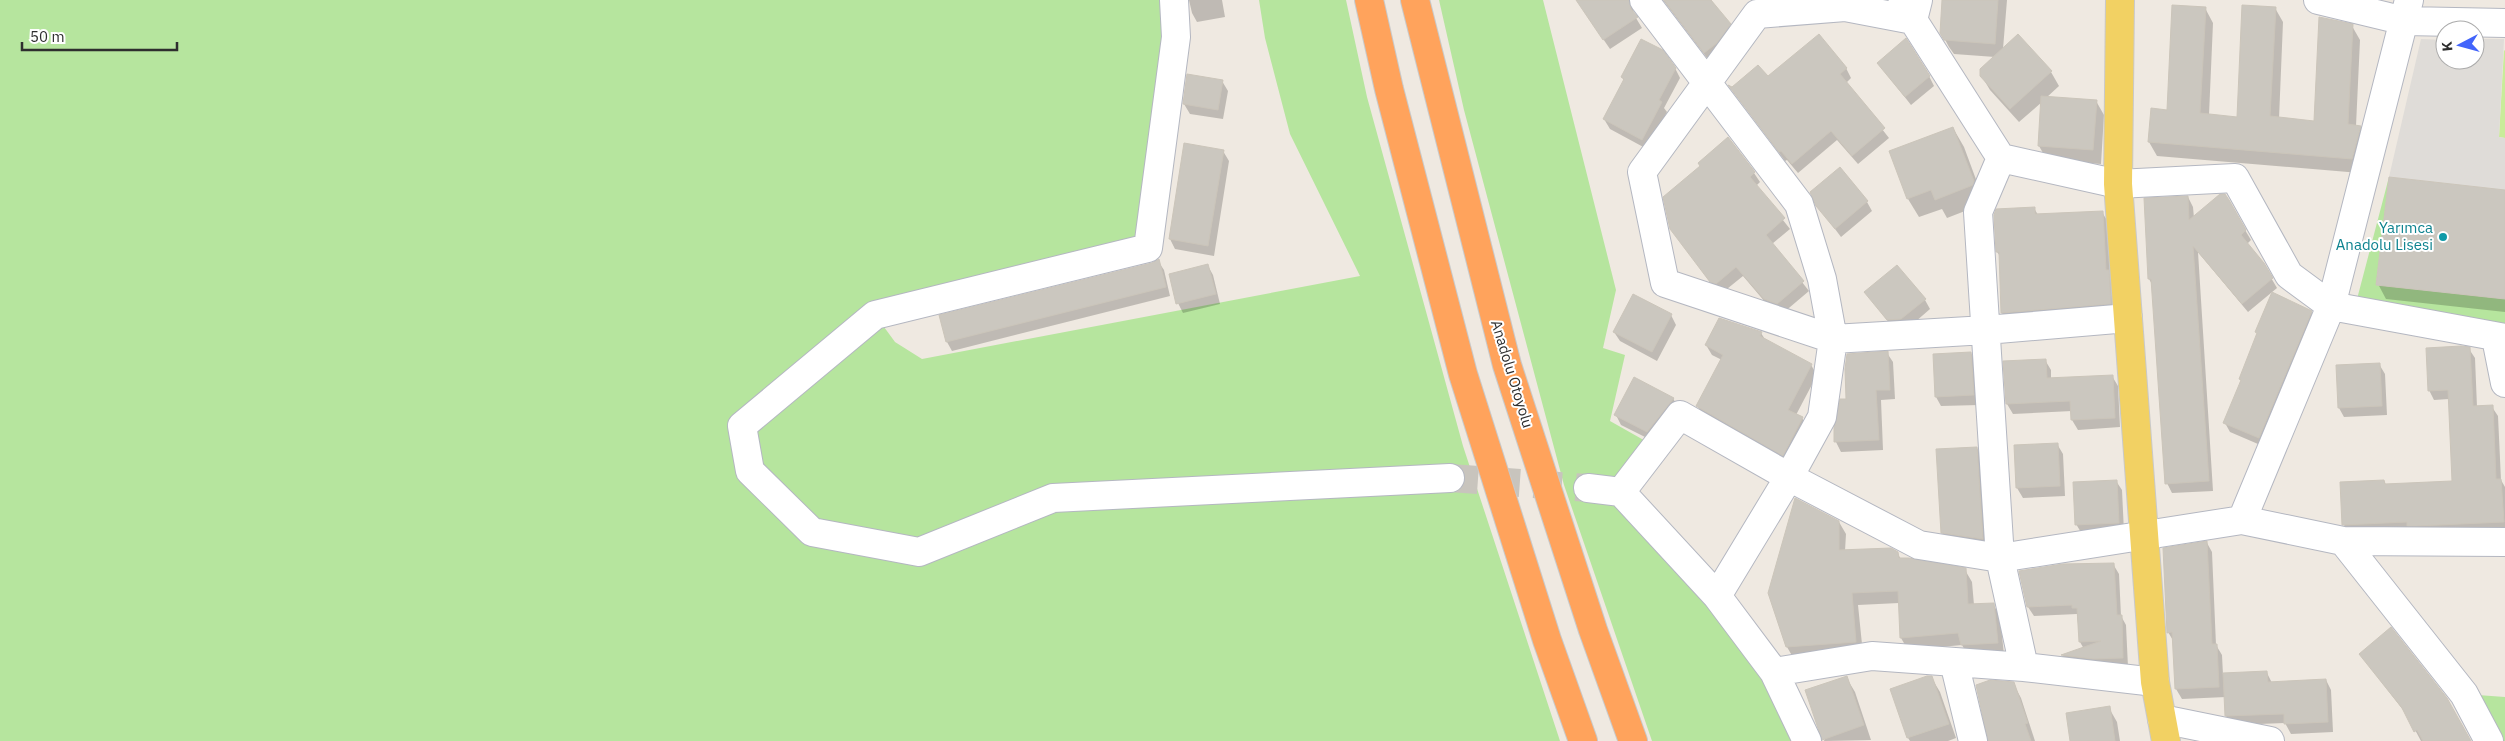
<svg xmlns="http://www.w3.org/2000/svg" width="2505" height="741" font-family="'IBM Plex Sans',sans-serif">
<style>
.green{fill:#b6e59e}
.pitch{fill:#c9ec9a}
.plaza{fill:#dfdcd8}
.shadow{fill:#0003}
.building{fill:#cbc7bf;stroke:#cbc5ba}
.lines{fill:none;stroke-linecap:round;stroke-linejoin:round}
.minor-tunnel{stroke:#c8c4bd;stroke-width:28;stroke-dasharray:28 14;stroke-linecap:butt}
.minor-casing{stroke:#b4b7c1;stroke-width:30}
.major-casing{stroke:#c9c9c9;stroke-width:30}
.highway-casing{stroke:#c9c9c9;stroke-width:30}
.minor{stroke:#fff;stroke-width:28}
.major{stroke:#f2d163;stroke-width:28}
.highway{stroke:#ffa35c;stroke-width:28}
.culture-dot{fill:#0f9aa8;stroke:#fff;stroke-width:2}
.labels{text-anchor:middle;stroke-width:4;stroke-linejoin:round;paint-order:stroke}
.culture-label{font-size:15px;fill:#0d838f;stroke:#fff;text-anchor:end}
.street-label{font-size:15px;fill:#2e2e2e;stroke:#fff}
</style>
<rect width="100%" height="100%" fill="#efe9e1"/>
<path class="green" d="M 0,0 L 1174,0 L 1148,248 L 876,316 L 895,342 L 922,359 L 1360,276 L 1290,134 L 1265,38 L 1259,0 L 1346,0 L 1367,97 L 1463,446 L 1560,741 L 0,741 Z
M 1439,0 L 1543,0 L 1616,290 L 1603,348 L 1625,355 L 1610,421 L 1656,447 L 1621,493 L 1670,544 L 1807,741 L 1652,741 L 1564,485 L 1464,110 Z
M 2389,177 L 2376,285 L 2505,299 L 2505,328 L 2356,303 Z
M 2464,694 L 2505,697 L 2505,741 L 2489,741 Z"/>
<path class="pitch" d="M 2504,50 L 2505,51 L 2505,138 L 2499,137 Z"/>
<path class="plaza" d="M 2421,39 L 2445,40 L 2445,60 L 2475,60 L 2475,39 L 2504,39 L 2499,137 L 2505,138 L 2505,190 L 2389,177 Z"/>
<path class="shadow" d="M 1189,0 L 1222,0 L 1225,17 L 1197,22 L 1192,13 Z
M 1586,0 L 1638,0 L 1634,4 L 1633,13 L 1642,28 L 1610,49 L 1586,14 Z
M 1663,0 L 1711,0 L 1735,34 L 1710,62 Z
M 1943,0 L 2007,0 L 2003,49 L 2051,72 L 2059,86 L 2046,98 L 2096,101 L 2104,115 L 2101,164 L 2047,160 L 2039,146 L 2042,102 L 2019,122 L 1990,90 L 1981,75 L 1995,57 L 1954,54 L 1949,47 L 1941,32 Z
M 2205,8 L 2213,23 L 2209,115 L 2238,118 L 2275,8 L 2283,22 L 2279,119 L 2315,122 L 2352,26 L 2360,40 L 2356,126 L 2360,127 L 2368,141 L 2360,173 L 2157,156 L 2149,142 L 2168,111 Z
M 1878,63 L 1929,76 L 1934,86 L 1911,105 Z
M 1675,68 L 1680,78 L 1664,108 L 1667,112 L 1647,149 L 1610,129 L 1604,119 L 1624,81 L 1622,77 Z
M 1846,68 L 1851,78 L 1846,83 L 1889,138 L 1858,164 L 1837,140 L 1798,173 L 1787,160 L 1785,161 L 1731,88 L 1767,78 Z
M 1222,81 L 1228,91 L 1223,119 L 1190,114 L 1184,104 Z
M 1953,128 L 1964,147 L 1984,201 L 1983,204 L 1947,218 L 1942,209 L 1919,217 L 1908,199 L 1890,152 Z
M 1223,151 L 1229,161 L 1214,256 L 1175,249 L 1170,239 Z
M 1754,173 L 1760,182 L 1756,186 L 1790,229 L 1772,244 L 1809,291 L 1783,313 L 1771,309 L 1743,276 L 1722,293 L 1717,291 L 1671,229 Z
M 2505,191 L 2505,312 L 2386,299 L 2378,284 Z
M 2224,195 L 2251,240 L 2247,244 L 2263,264 L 2277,288 L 2248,312 L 2198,252 L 2213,491 L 2172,493 L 2167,483 L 2153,286 L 2149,279 L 2145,199 L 2188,197 L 2193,207 L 2194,218 Z
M 1867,202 L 1872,211 L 1841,237 L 1817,205 Z
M 2034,208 L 2038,215 L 2102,212 L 2108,222 L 2110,275 L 2114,281 L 2116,313 L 2008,322 L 2002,313 L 2000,256 L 1997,252 Z
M 1158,261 L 1164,270 L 1170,296 L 952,351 L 947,342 L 941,316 L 1152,264 Z
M 1208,266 L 1213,275 L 1220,304 L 1183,313 L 1178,303 Z
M 1866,293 L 1925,300 L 1930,309 L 1907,329 L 1894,329 Z
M 2311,312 L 2317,322 L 2265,447 L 2230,432 L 2225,423 L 2242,382 L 2240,379 L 2258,335 L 2257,332 Z
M 1671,315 L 1676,325 L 1657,361 L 1620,341 L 1614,332 Z
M 1761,333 L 1766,341 L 1811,365 L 1817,375 L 1796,415 L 1802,418 L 1808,428 L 1789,464 L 1703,416 L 1698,406 L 1722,360 L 1712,355 L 1706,345 Z
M 2469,349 L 2475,358 L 2477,407 L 2492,407 L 2498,416 L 2501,480 L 2505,487 L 2505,531 L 2349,534 L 2344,525 L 2384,481 L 2386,485 L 2453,482 L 2449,399 L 2434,400 L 2429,390 Z
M 1887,353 L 1893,362 L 1895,399 L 1881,400 L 1883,450 L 1841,452 L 1836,442 L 1835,428 L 1847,400 Z
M 1971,353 L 1976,363 L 1979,405 L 1941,406 L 1936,397 Z
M 2045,360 L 2051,370 L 2051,379 L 2112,376 L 2118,386 L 2120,427 L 2078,430 L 2072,420 L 2072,411 L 2013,414 L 2007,404 L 2004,362 Z
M 2379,364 L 2385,374 L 2387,415 L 2344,417 L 2339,408 Z
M 1673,398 L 1678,408 L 1653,441 L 1621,425 L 1616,415 Z
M 2057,444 L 2063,454 L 2065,496 L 2023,498 L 2017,488 L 2015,446 Z
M 1977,448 L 1982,458 L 1988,548 L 1948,542 L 1942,532 Z
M 2116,481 L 2122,490 L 2124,532 L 2082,534 L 2076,524 Z
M 1839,522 L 1846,534 L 1845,551 L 1897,553 L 1901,559 L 1965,570 L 1972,582 L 1974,605 L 1993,604 L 2000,616 L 2004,655 L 1969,657 L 1962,645 L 1908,650 L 1901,638 L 1899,603 L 1858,605 L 1863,654 L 1794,659 L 1787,647 L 1769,593 Z
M 2207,543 L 2212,552 L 2216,645 L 2222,655 L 2223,675 L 2267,673 L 2272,683 L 2326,680 L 2331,690 L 2333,732 L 2291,734 L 2285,723 L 2232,725 L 2226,716 L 2226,697 L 2182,699 L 2176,689 L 2174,642 L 2168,632 Z
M 2113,564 L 2119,574 L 2121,616 L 2126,625 L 2128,667 L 2067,665 L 2062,656 L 2084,649 L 2080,642 L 2077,614 L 2034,616 L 2028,607 Z
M 2360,654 L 2470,741 L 2421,741 L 2407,715 Z
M 1846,677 L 1855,692 L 1871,740 L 1824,741 Z
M 1931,677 L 1940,692 L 1956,738 L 1948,741 L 1910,741 L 1908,738 Z
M 2013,683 L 2021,698 L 2035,741 L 1989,741 Z
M 2109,708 L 2117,722 L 2120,741 L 2072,741 Z"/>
<path class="building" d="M 1576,0 L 1629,0 L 1631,9 L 1638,17 L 1603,40 Z
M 1664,0 L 1711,0 L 1731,24 L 1717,43 L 1704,53 Z
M 1942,0 L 1998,0 L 1995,44 L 1944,40 L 1940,33 Z
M 2172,5 L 2206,7 L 2200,113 L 2237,117 L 2242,5 L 2276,7 L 2270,116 L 2314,121 L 2319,17 L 2353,24 L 2348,124 L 2361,126 L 2352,159 L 2148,142 L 2151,108 L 2167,110 Z
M 1819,34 L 1847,68 L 1840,74 L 1885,128 L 1852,156 L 1831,131 L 1792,164 L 1781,151 L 1779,152 L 1728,85 L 1732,87 L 1758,65 L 1768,76 Z
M 2018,34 L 2052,71 L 2010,109 L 1980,76 L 1980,69 Z
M 1906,38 L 1930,76 L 1905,97 L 1877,63 Z
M 1641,39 L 1663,50 L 1676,68 L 1659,100 L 1662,102 L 1642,140 L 1603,119 L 1624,79 L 1621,77 Z
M 1187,74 L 1223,80 L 1218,110 L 1183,104 Z
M 2041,96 L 2097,100 L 2093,150 L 2038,146 Z
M 1953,127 L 1974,181 L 1973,185 L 1935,200 L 1931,190 L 1907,199 L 1889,151 Z
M 1728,137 L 1755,172 L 1750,177 L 1785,218 L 1766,235 L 1804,281 L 1777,304 L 1764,299 L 1736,267 L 1716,284 L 1710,282 L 1670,229 L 1663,197 L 1700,166 L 1698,163 Z
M 1184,143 L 1224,150 L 1208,246 L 1169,239 Z
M 1840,167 L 1868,201 L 1835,229 L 1816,206 L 1810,192 Z
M 2389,177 L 2505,190 L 2505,299 L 2376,285 Z
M 2220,194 L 2225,194 L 2229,200 L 2246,230 L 2241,235 L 2264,263 L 2273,278 L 2242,304 L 2193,246 L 2209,481 L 2165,484 L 2151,279 L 2148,279 L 2144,198 L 2188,196 L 2189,220 Z
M 2035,207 L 2035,214 L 2103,211 L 2106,270 L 2109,270 L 2111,304 L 2001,313 L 1999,252 L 1996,252 L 1994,215 L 1996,209 Z
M 1159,259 L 1166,287 L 946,342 L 939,315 L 1152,263 Z
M 1208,264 L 1216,294 L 1176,304 L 1169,274 Z
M 1897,265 L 1926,299 L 1901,319 L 1887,320 L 1864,292 Z
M 2272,292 L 2312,311 L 2259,438 L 2223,423 L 2241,380 L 2239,379 L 2257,333 L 2255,332 Z
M 1633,294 L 1672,314 L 1652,352 L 1613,332 Z
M 1719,318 L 1762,332 L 1760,336 L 1812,364 L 1788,410 L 1803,417 L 1783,456 L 1696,406 L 1723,355 L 1705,345 Z
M 2461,346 L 2470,347 L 2473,406 L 2493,405 L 2496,479 L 2501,479 L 2504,522 L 2417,526 L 2407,526 L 2407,522 L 2342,525 L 2340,482 L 2384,480 L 2385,484 L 2452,481 L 2448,390 L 2428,391 L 2426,348 Z
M 1888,351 L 1890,390 L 1876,390 L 1879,440 L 1834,442 L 1834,428 L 1840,399 L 1846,399 L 1845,369 L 1847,354 Z
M 1971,352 L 1974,395 L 1935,397 L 1933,354 Z
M 2046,359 L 2047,378 L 2113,375 L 2115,418 L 2071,420 L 2070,401 L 2006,404 L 2003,361 Z
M 2380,363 L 2382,406 L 2338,408 L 2336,365 Z
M 1634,377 L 1674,398 L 1647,432 L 1614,415 Z
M 2058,443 L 2060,486 L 2016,488 L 2014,445 Z
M 1977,447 L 1983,539 L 1941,533 L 1936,449 Z
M 2117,480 L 2119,523 L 2075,525 L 2073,482 Z
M 1795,498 L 1839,521 L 1839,550 L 1891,548 L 1898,552 L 1899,558 L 1909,558 L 1966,568 L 1968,604 L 1994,603 L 1998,643 L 1961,645 L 1958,633 L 1900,638 L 1898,591 L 1852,593 L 1856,642 L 1786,647 L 1768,593 Z
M 2207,541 L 2212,644 L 2217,644 L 2219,687 L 2175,689 L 2172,632 L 2167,633 L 2163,548 Z
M 2114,563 L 2117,615 L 2122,615 L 2123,658 L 2093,659 L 2061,655 L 2101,641 L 2079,642 L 2077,608 L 2072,608 L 2072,605 L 2027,607 L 2019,571 L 2063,564 Z
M 2391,627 L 2447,698 L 2471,741 L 2423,741 L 2417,730 L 2414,732 L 2402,708 L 2359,654 Z
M 2267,671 L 2268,682 L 2326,679 L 2328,722 L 2284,724 L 2284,714 L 2225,716 L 2223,673 Z
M 1847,676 L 1864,725 L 1822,740 L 1805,690 Z
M 1927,676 L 1932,676 L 1949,724 L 1907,738 L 1890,689 Z
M 1990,680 L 2014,682 L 2028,723 L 2025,724 L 2031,741 L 1988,741 L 1976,685 Z
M 2110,706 L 2115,741 L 2070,741 L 2066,713 Z"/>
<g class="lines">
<path class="minor-tunnel" d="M 1450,478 L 1588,488"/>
<defs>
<path id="minor" d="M 1174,0 L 1176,37 L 1148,248 L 875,315 L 742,426 L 750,471 L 812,532 L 919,552 L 1053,498 L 1450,478
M 1644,0 L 1799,204 L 1822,279 L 1833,339 L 1822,417 L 1789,477 L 1717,596
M 1918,0 L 1913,20 L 1845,7 L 1757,14 L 1642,172 L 1665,283 L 1833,339 L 1986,330 L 2128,318
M 2318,0 L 2405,21 L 2505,23
M 1901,7 L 1913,20 L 2001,158 L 2118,184 L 2235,178 L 2289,275 L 2331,306 L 2505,338
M 2001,158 L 1978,212 L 2000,558 L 2024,667
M 2496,338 L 2505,383
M 1588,488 L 1621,492 L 1717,596 L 1774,672 L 1807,741
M 1621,492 L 1680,415 L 1789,477 L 1919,545 L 2000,558 L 2242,520 L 2343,541 L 2505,542
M 2242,520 L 2331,306 L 2409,0
M 2343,541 L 2464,694 L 2489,741
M 1954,662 L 1973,741
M 1774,672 L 1872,656 L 2024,667 L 2155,682
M 2162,719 L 2270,741"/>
<path id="major" d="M 2120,0 L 2118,184 L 2155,682 L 2166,741"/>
<path id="highway" d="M 1369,0 L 1389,89 L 1463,374 L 1547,640 L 1583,741
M 1415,0 L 1507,365 L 1593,630 L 1633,741"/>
</defs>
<use href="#minor" class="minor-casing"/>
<use href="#major" class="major-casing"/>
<use href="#highway" class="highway-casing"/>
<use href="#minor" class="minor"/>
<use href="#major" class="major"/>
<use href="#highway" class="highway"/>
</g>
<circle class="culture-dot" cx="2443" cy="237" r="5"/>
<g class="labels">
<g class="culture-label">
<text x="2433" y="233">Yarımca<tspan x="2433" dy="17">Anadolu Lisesi</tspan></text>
</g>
<g class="street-label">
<text transform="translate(1512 374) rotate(73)" y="5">Anadolu Otoyolu</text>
</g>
</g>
<g transform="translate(2460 45) rotate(264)"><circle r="24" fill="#ffffff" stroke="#ababab"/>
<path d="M0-4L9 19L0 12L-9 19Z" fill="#4264fb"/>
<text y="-8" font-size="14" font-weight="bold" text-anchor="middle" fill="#2e2e2e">K</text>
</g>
<path d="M22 42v8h155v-8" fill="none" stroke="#2e2e2e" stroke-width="2.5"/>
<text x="30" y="42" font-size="15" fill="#2e2e2e" stroke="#ffffff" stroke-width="4" paint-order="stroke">50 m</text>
</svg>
